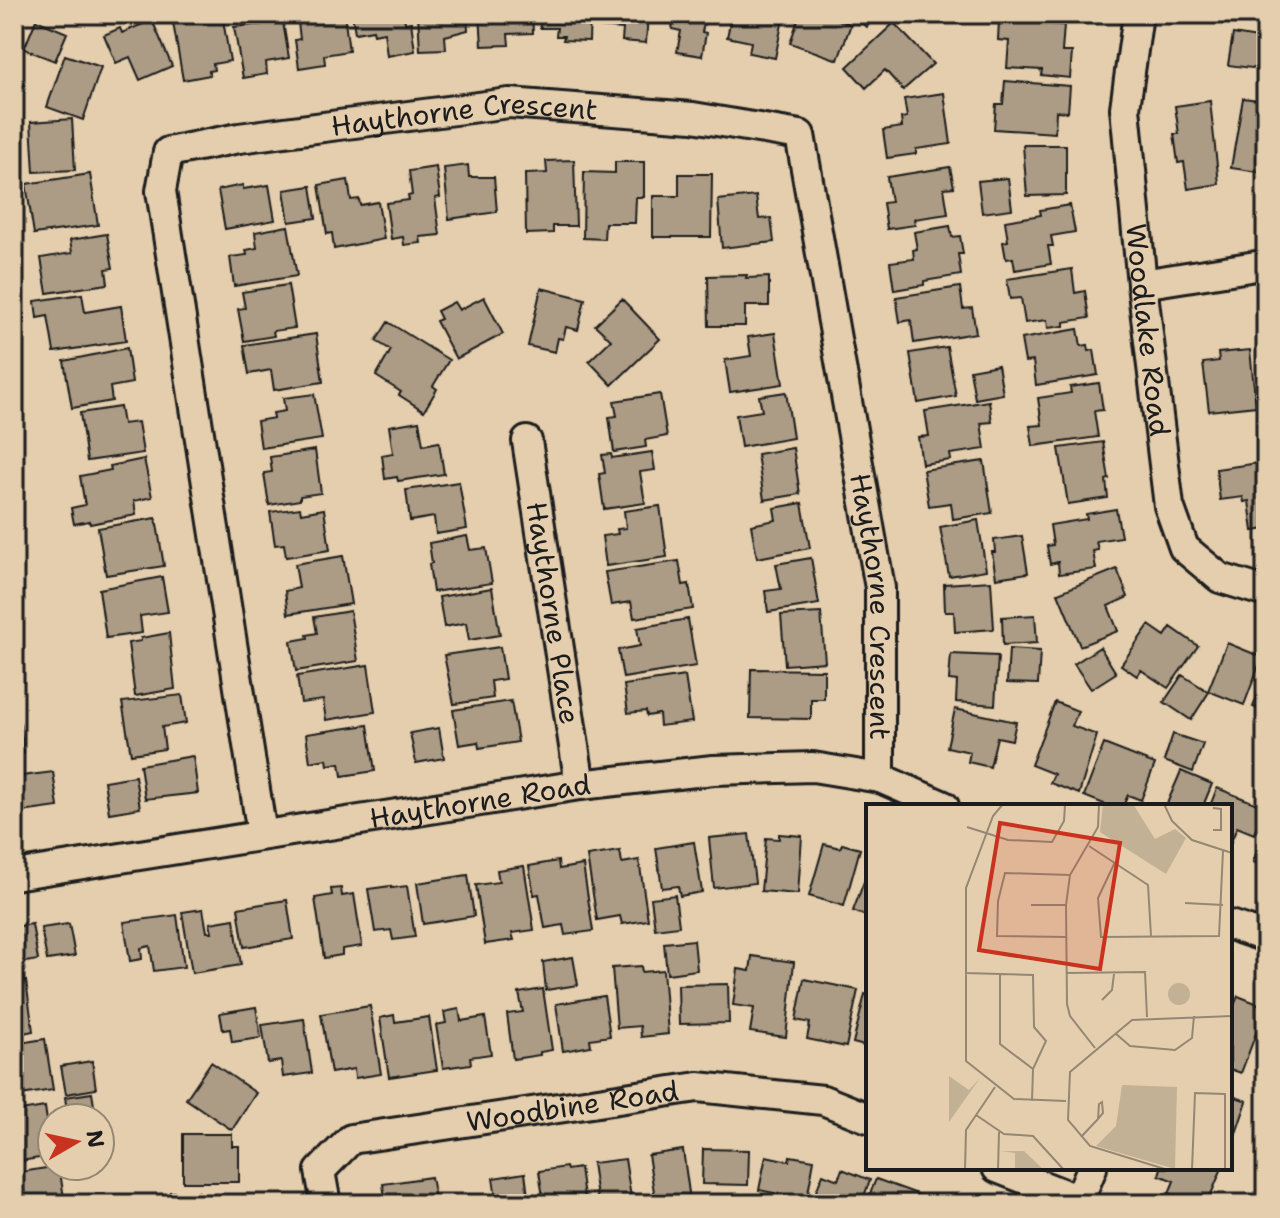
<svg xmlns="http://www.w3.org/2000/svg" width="1280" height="1218" font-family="'Shantell Sans',sans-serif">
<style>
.building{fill:#ac9c85;stroke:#1c1c1c;stroke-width:2}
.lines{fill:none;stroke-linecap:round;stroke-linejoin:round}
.minor-casing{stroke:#1c1c1c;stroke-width:34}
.minor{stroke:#e4cead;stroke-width:28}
.labels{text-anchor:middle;stroke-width:6;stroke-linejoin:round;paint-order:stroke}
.street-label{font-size:28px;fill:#1c1c1c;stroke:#e4cead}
.inset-road{fill:none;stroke:#948773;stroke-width:2}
.view{fill:#c8321e;fill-opacity:0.15;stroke:#c8321e;stroke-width:4}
.inset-edge{fill:none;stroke:#1c1c1c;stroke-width:4}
</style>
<rect width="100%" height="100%" fill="#e4cead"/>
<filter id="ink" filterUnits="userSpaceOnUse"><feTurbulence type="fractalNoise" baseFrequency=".0125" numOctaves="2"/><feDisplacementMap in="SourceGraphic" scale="16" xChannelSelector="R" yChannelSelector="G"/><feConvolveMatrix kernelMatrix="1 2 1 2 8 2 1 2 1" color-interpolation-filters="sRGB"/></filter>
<g filter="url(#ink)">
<path class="building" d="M 186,14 L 222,14 L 230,61 L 213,64 L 214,70 L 209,71 L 210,75 L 183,80 L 172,17 Z
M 297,14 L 344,14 L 349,51 L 324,55 L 325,64 L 299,68 L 295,40 L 300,39 Z
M 352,14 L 404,14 L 405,23 L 411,22 L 415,51 L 387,56 L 384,32 L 374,34 L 373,30 L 355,33 Z
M 418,14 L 467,14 L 468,30 L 445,36 L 446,49 L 420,50 Z
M 480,14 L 532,14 L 533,33 L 508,34 L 509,45 L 482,46 Z
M 541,14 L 590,14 L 589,41 L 563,40 L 564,36 L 556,36 L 557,28 L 540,28 Z
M 600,14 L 648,14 L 646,43 L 622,41 L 623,29 L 599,27 Z
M 658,14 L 706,14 L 702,32 L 706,33 L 702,56 L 677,52 L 681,31 L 672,29 L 673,23 L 657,20 Z
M 732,14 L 784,14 L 775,58 L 749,53 L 751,42 L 727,37 Z
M 800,14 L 821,14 L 851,24 L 838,60 L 790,43 Z
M 847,14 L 876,14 L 867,27 Z
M 1050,14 L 1078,14 L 1077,19 Z
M 1191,14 L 1232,14 L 1230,22 Z
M 1246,14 L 1266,14 L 1266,20 L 1245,16 Z
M 36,20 L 67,33 L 55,61 L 24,49 Z
M 152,20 L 172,66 L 140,80 L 130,57 L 116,63 L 104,35 L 120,28 L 122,33 Z
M 999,20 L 1064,25 L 1062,52 L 1072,52 L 1070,78 L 1041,75 L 1042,70 L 1007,68 L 1009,41 L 998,40 Z
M 283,22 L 289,58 L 266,62 L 267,74 L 243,78 L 234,27 Z
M 894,23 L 933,64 L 903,90 L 885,70 L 866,88 L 847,67 Z
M 1233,34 L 1264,39 L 1259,69 L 1228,65 Z
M 65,55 L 101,67 L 83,120 L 47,107 Z
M 1005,81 L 1070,86 L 1068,112 L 1056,111 L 1055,133 L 994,129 L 996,104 L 1003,104 Z
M 944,93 L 951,144 L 916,149 L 916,154 L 887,158 L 883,130 L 902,127 L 901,118 L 907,117 L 904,99 Z
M 1243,98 L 1266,101 L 1266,157 L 1261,156 L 1259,172 L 1231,168 Z
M 1210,101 L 1219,184 L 1188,189 L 1184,162 L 1178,163 L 1174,134 L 1179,134 L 1175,106 Z
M 72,119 L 75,170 L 34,172 L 31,122 Z
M 1023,145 L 1066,145 L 1066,195 L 1027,196 Z
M 574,160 L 576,226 L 553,226 L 553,233 L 526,234 L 525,174 L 547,173 L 546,161 Z
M 615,162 L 644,162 L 644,197 L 636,197 L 635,223 L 605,223 L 604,239 L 583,238 L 584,172 L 615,173 Z
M 468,165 L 469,177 L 494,177 L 497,212 L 449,219 L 444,168 Z
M 436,167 L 440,197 L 435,198 L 440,235 L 420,237 L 421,243 L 404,245 L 403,237 L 391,239 L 386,203 L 409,200 L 408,196 L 412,195 L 409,171 Z
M 950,167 L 954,187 L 944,188 L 948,214 L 914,219 L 915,225 L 887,229 L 883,203 L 891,202 L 887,177 Z
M 90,174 L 98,225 L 34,234 L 26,184 Z
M 679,174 L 712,174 L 711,237 L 653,237 L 653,196 L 679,196 Z
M 1008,178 L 1012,209 L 982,213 L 978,181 Z
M 348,180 L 351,200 L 359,199 L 360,205 L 378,202 L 384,239 L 334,249 L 332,233 L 327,234 L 319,185 Z
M 243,185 L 243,189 L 269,185 L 275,220 L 225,229 L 218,190 Z
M 311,186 L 316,218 L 289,222 L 284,190 Z
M 756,196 L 759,219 L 771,218 L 774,242 L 722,248 L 718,200 Z
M 1070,205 L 1075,232 L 1051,236 L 1053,246 L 1048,246 L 1051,264 L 1015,270 L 1013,258 L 1006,259 L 1003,242 L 1008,241 L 1005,221 L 1041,215 L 1040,210 Z
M 288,226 L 297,276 L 234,286 L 230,257 L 247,255 L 246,250 L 257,248 L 255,232 Z
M 950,226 L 952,237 L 960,236 L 963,254 L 958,254 L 961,275 L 924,281 L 924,285 L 894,290 L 890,262 L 914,259 L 913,250 L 917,249 L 914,232 Z
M 107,234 L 113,268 L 106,269 L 108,284 L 47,293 L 41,258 L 72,253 L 70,240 Z
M 1072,269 L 1075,293 L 1085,291 L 1089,318 L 1064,322 L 1064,326 L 1048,328 L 1047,320 L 1025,323 L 1021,298 L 1010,299 L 1007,279 Z
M 747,275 L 746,278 L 769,277 L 769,306 L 745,306 L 745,326 L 709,326 L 708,276 Z
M 288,285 L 295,328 L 273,331 L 274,336 L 244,341 L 238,309 L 245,308 L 242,292 Z
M 960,287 L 963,309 L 972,308 L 976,333 L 914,343 L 911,320 L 900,322 L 896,297 Z
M 541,288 L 585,299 L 578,330 L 566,327 L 563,339 L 558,338 L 555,352 L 528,346 Z
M 82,294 L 85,312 L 121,306 L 126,341 L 54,352 L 48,316 L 37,318 L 35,301 Z
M 484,297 L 503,334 L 456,359 L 436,321 L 441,319 L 437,311 L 454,302 L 459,310 Z
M 622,299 L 660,339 L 612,385 L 589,361 L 611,340 L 595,325 Z
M 388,322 L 449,360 L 433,386 L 437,389 L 424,411 L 399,395 L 401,392 L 376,376 L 391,350 L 376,341 Z
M 1078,329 L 1081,346 L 1088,345 L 1089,351 L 1094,350 L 1098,375 L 1036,385 L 1033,361 L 1025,362 L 1021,339 Z
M 775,333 L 783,384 L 730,392 L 725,360 L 751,356 L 748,337 Z
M 316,334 L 323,382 L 274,390 L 271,370 L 249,374 L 244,345 Z
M 947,347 L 956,396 L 918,403 L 910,353 Z
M 127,348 L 132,383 L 110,387 L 112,401 L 72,408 L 64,361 Z
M 1250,350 L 1256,406 L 1209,411 L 1203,363 L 1219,361 L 1218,353 Z
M 998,365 L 1003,394 L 975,399 L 970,370 Z
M 1099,383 L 1103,410 L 1094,411 L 1098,437 L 1033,446 L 1030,426 L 1042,425 L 1038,398 L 1071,393 L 1070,387 Z
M 786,392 L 793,438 L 741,447 L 736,415 L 762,411 L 759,396 Z
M 314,394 L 322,439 L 261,448 L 257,421 L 274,418 L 273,413 L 285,411 L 283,398 Z
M 660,394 L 667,436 L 645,440 L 646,447 L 614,452 L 609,417 L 617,416 L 614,401 Z
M 989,401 L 992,422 L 981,423 L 985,449 L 950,454 L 951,460 L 922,464 L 918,437 L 929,436 L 925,411 Z
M 120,407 L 123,424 L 138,422 L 143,453 L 87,461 L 80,413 Z
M 419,421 L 423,445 L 439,442 L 444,474 L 398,481 L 397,477 L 385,479 L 382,455 L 393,453 L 389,426 Z
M 1103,442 L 1109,479 L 1106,480 L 1108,498 L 1068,504 L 1059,448 Z
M 793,448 L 800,494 L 764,500 L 757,454 Z
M 315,450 L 321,493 L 300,496 L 300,500 L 269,505 L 264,473 L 272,472 L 270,457 Z
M 652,452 L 655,470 L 640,472 L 645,503 L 604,509 L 599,474 L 605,473 L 602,455 L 611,454 L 612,458 Z
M 144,459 L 152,497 L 134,501 L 136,515 L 90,524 L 89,521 L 74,524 L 71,508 L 85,505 L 80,476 L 111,470 L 110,466 Z
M 984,461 L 992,513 L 953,519 L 951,503 L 929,506 L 923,470 Z
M 1266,462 L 1266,529 L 1253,531 L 1249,501 L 1244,502 L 1243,497 L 1220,500 L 1216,469 Z
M 459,482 L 467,529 L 436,534 L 434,517 L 410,521 L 406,490 Z
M 802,503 L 810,548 L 757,558 L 751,525 L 776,520 L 774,508 Z
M 660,506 L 667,557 L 606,566 L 602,536 L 618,534 L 617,529 L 626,528 L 624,511 Z
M 300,508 L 301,513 L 324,509 L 330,550 L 286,557 L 284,544 L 275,545 L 270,512 Z
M 1116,509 L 1121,537 L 1096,541 L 1098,550 L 1093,551 L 1096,569 L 1059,574 L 1058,562 L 1050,564 L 1047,546 L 1053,545 L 1050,525 L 1087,519 L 1086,514 Z
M 156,518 L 164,566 L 106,575 L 98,528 Z
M 978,520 L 986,570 L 949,576 L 940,527 Z
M 467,536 L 470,550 L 486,548 L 492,583 L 433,592 L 429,564 L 432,563 L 429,543 Z
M 1022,536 L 1028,573 L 996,578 L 992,552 L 995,552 L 994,540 Z
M 343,556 L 351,604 L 288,614 L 285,591 L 299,588 L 295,564 Z
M 811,558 L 819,604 L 768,612 L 765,591 L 781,589 L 776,564 Z
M 679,561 L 683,585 L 689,584 L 693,609 L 634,618 L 631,602 L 611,605 L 605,572 Z
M 1117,569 L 1128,597 L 1108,606 L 1118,631 L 1080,646 L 1058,593 Z
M 162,577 L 168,612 L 140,616 L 142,633 L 106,638 L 99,589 Z
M 991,581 L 994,629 L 955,632 L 954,612 L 945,612 L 944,584 Z
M 492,588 L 500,635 L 469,640 L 466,623 L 444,627 L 439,597 Z
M 350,611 L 358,661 L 296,671 L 291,641 L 308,638 L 307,635 L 317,633 L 314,617 Z
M 821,613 L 825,662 L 785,665 L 781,615 Z
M 1035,615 L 1037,643 L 1003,645 L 1002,617 Z
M 688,619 L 696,666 L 623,678 L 618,650 L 640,646 L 637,628 Z
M 1149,625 L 1165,636 L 1171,627 L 1198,646 L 1168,688 L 1141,670 L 1137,676 L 1121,665 Z
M 169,633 L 175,689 L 135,696 L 128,643 L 141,641 L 141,638 Z
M 1227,643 L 1262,657 L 1244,705 L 1208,691 Z
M 500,647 L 505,679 L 491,681 L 493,698 L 454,704 L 444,655 Z
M 1100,647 L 1116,673 L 1091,689 L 1074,664 Z
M 1009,649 L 1040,651 L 1038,684 L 1007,683 Z
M 951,654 L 998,656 L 995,705 L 956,702 L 957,681 L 949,680 Z
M 368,665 L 375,712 L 326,720 L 323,700 L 301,703 L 297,676 Z
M 751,669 L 824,670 L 824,699 L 811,699 L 811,719 L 750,718 Z
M 1266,674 L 1266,712 L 1253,707 Z
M 1182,675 L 1209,692 L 1191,720 L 1164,702 Z
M 685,676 L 692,722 L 660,726 L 659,714 L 647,716 L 646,711 L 628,713 L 624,685 Z
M 182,695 L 186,723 L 162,727 L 165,749 L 131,754 L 122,702 Z
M 511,701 L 518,742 L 479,748 L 478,742 L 459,745 L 453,710 Z
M 1055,702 L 1078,711 L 1072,726 L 1097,735 L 1079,794 L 1050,783 L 1054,774 L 1031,765 Z
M 955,709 L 1016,722 L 1012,740 L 997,737 L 990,767 L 968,762 L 970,752 L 947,747 Z
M 20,723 L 24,753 L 14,754 L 14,724 Z
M 368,725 L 375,771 L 342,776 L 340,763 L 328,765 L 327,759 L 310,762 L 306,734 Z
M 439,728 L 444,758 L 416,763 L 410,733 Z
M 1173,734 L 1203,744 L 1193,772 L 1164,761 Z
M 1104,744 L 1155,764 L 1141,800 L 1128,795 L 1123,806 L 1109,806 L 1084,796 Z
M 193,756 L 198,793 L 145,799 L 140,765 Z
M 1181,771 L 1212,784 L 1203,806 L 1166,806 Z
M 53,772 L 58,807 L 14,813 L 14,777 Z
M 135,776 L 140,808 L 109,813 L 104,781 Z
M 1217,788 L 1265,807 L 1254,834 L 1237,827 L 1230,844 L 1230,806 L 1210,806 Z
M 1266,828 L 1266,867 L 1253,862 Z
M 749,834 L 755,883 L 714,888 L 709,838 Z
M 779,834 L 802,836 L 798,894 L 761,891 L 766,838 L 779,839 Z
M 694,842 L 702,892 L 680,896 L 678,886 L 662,888 L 656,848 Z
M 824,844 L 840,848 L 842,844 L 860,849 L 844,906 L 809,896 Z
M 620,851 L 622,863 L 639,860 L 648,920 L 622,924 L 620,916 L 597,920 L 587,856 Z
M 558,861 L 559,869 L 583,865 L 593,931 L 565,935 L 563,925 L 545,928 L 539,894 L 534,895 L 529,866 Z
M 524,866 L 534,930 L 512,933 L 514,940 L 485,944 L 476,885 L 499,882 L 497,870 Z
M 868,871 L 868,917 L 853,911 Z
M 468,875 L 474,916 L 423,924 L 417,883 Z
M 391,886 L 391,888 L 407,886 L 415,937 L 393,940 L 391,930 L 375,932 L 368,889 Z
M 341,888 L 342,896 L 354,894 L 362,946 L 342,949 L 342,955 L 324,958 L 315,898 L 332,895 L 331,889 Z
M 675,895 L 679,926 L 655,929 L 651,898 Z
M 287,900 L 293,939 L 244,947 L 238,908 Z
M 203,909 L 207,932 L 212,932 L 210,923 L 234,919 L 241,965 L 192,973 L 182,912 Z
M 177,915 L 184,967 L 154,971 L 150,946 L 141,948 L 142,959 L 130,961 L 124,922 Z
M 32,924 L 38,960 L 14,964 L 14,927 Z
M 69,924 L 75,956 L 47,960 L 41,928 Z
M 694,940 L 697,970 L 667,974 L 664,943 Z
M 752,956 L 794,962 L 786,1037 L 750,1032 L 754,1008 L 733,1005 L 738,969 L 750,971 Z
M 573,957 L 578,985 L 546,990 L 543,962 Z
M 641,966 L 642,972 L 663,970 L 668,1034 L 641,1037 L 640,1026 L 617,1028 L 612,968 Z
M 804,979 L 858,990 L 846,1047 L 807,1039 L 810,1023 L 796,1020 Z
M 26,981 L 33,1031 L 14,1035 L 14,983 Z
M 728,984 L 729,1023 L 679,1024 L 678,985 Z
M 543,989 L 552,1050 L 540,1052 L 540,1055 L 513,1059 L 507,1014 L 523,1012 L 519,993 Z
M 865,994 L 868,995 L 868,1047 L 853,1043 Z
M 604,996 L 610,1036 L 590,1039 L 591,1046 L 563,1051 L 556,1004 Z
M 1238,996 L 1266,1007 L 1241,1073 L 1230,1069 L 1230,1015 Z
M 370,1006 L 381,1074 L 355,1078 L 354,1069 L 331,1073 L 321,1014 Z
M 256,1007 L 261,1038 L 232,1042 L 230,1029 L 223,1030 L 220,1013 Z
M 459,1009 L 461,1021 L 485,1017 L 491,1054 L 470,1057 L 471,1064 L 443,1068 L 436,1025 L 446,1023 L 444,1012 Z
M 394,1015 L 395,1022 L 429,1017 L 437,1070 L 389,1077 L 380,1018 Z
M 304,1019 L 312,1073 L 283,1077 L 281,1061 L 268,1063 L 262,1025 Z
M 45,1039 L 53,1090 L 14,1096 L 14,1060 L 21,1059 L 19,1043 Z
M 92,1061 L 96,1089 L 66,1094 L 61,1066 Z
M 211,1062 L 256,1093 L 232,1130 L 186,1099 Z
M 92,1093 L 96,1118 L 68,1118 L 65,1097 Z
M 1230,1095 L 1247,1101 L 1230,1151 Z
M 45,1107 L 52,1156 L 14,1162 L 14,1112 Z
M 183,1134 L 232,1134 L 232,1146 L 239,1146 L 239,1182 L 183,1182 Z
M 703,1149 L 749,1150 L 748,1185 L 702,1184 Z
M 683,1150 L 690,1200 L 656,1204 L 648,1155 Z
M 766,1156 L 789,1161 L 790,1156 L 814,1160 L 807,1199 L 802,1198 L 801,1204 L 773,1203 L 774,1193 L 759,1190 Z
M 625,1159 L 632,1204 L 598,1204 L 592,1163 Z
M 59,1166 L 65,1204 L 21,1204 L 20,1197 L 25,1197 L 21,1172 Z
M 566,1167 L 567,1170 L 580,1168 L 585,1204 L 544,1204 L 539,1171 Z
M 1161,1168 L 1222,1168 L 1207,1204 L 1196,1204 L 1169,1193 L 1174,1181 L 1159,1175 Z
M 842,1169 L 870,1180 L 861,1204 L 811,1204 L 823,1174 L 838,1180 Z
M 525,1173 L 529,1204 L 497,1204 L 493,1178 Z
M 431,1177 L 436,1204 L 386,1204 L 383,1184 Z
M 876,1179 L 923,1196 L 920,1204 L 866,1204 Z
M 170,1192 L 199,1192 L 199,1204 L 170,1204 Z
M 1150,1195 L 1174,1204 L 1147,1204 Z
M 243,1199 L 244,1204 L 213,1204 Z"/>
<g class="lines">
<defs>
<g id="minor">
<path id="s1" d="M 1138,14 L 1125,108 L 1142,284 L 1169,506 L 1184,548 L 1220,578 L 1266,592"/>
<path d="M 1142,284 L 1256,266"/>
<path id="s2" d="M 527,441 L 580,785"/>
<path id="s3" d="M 262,834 L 161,191 L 168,152 L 239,138 L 509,103 L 693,117 L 800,135 L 880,588 L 880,778"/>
<path id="s4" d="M 14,875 L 580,785 L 713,770 L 813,767 L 880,778 L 944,806"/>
<path d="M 1230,925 L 1266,937"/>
<path d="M 997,1168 L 1079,1200"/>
<path id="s5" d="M 326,1204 L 320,1171 L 351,1139 L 698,1087 L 823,1100 L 868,1118"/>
<path d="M 1077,1204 L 1092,1168"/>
</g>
</defs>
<use href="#minor" class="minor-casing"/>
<use href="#minor" class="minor"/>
</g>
</g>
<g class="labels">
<g class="street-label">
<text dy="10" stroke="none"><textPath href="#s3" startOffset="990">Haythorne Crescent</textPath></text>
<text dy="10" stroke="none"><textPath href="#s1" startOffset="318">Woodlake Road</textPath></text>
<text dy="10" stroke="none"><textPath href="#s3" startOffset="1806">Haythorne Crescent</textPath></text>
<text dy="10" stroke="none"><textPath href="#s2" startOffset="174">Haythorne Place</textPath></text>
<text dy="10" stroke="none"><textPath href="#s4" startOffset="472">Haythorne Road</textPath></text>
<text dy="10" stroke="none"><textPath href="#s5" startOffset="302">Woodbine Road</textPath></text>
</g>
</g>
<g transform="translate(866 804)">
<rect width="366" height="366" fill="#e4cead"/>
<path d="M 237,0 L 267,0 L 289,35 L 309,25 L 320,34 L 300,70 L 234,28 ZM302 190a11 11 0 1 1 22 0a11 11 0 1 1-22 0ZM 83,272 L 103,286 L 114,274 L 83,318 ZM 256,281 L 311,283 L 309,365 L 230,342 L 250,322 ZM 135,347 L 158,347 L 178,366 L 149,366 L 149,349 Z" fill="#c3b195"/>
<path class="inset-road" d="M 137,0 L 127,12 L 100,84 L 100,257 L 148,295 L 200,297M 298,0 L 306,17 L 326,36 L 366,49M 347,4 L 355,5 L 355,26 L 347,26M 101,23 L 142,36 L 186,38 L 198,17 L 199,0M 223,42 L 282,81 L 285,132M 249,58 L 232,94 L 235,133 L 353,132 L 357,47M 319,99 L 357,101M 165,101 L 200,101M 200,133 L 131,132 L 132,97 L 139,69 L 204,71M 99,169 L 167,171 L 168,223 L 180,237 L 167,265 L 166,297M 200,169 L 279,168 L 281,213M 134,170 L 134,240 L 167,265M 236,196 L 246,186 L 248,170M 249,229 L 264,242 L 309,246 L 326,234 L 328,212M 229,244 L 204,212 L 201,200 L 200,101 L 204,71 L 232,23 L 233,0M 236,298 L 237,309 L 232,315 L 233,300 ZM 110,311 L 138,330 L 167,332 L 198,366M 215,333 L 232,315M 99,366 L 100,326 L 129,283M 132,366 L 133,328M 302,366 L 224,342 L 202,316 L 204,268 L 266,216 L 366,212M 326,366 L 329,289 L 359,290 L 359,366"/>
<path class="view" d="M 134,19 L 254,39 L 234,165 L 113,146 Z"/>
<rect width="366" height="366" class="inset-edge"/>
</g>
<rect width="1280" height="1218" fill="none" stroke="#e4cead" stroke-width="48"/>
<rect x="24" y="24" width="1232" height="1170" fill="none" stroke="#1c1c1c" stroke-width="3" filter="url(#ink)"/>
<g transform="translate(76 1142) rotate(81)"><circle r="38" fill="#e4cead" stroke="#948773" stroke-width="2"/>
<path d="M0-6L14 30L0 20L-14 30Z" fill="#c8321e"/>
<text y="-12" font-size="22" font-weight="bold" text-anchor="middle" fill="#1c1c1c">N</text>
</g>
</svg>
